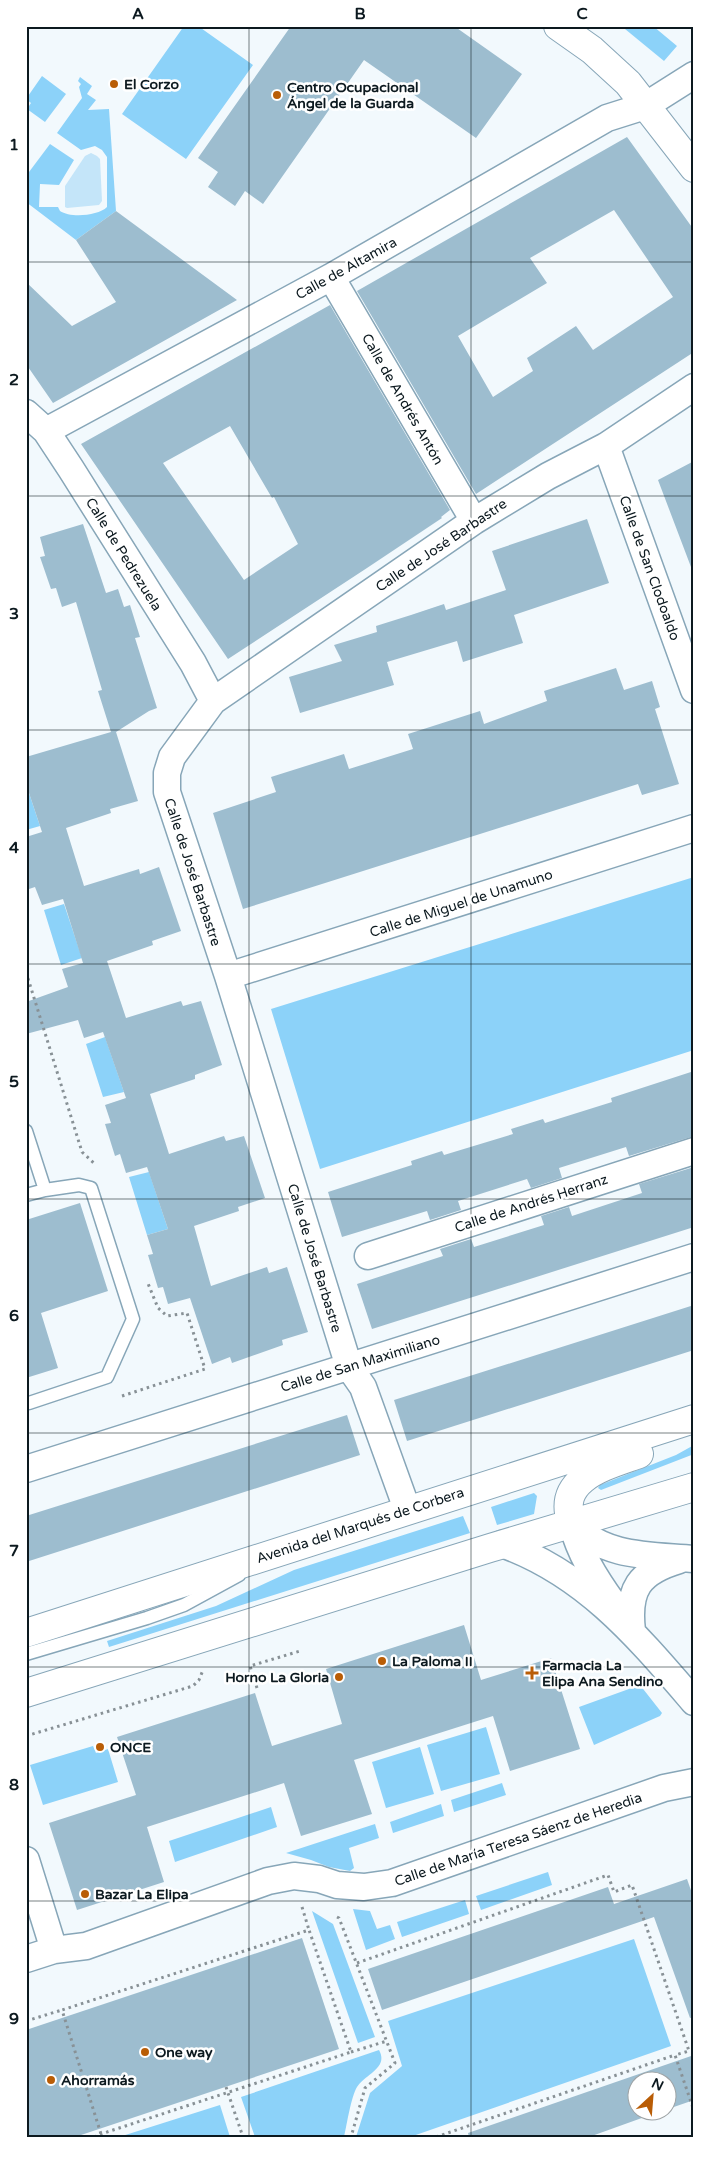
<svg xmlns="http://www.w3.org/2000/svg" width="720" height="2163" font-family="'Varela Round',sans-serif">
<style>
.green{fill:#8cd2f9}
.water{fill:#c4e5f9}
.building{fill:#9dbdcf;fill-rule:evenodd}
.lines{fill:none;stroke-linecap:round;stroke-linejoin:round}
.lane-casing{stroke:#87a6b8;stroke-width:15}
.street-casing{stroke:#87a6b8;stroke-width:29}
.secondary-casing{stroke:#87a6b8;stroke-width:30}
.path{stroke:#889196;stroke-width:3;stroke-dasharray:2.5 4;stroke-linecap:butt}
.lane{stroke:#fff;stroke-width:12}
.street{stroke:#fff;stroke-width:26}
.secondary{stroke:#fff;stroke-width:28}
.grid{fill:none;stroke:#0c191f;stroke-width:1;stroke-opacity:0.55}
.poi-dot{fill:#b95d06;stroke:#fff;stroke-width:2}
.labels{text-anchor:middle;stroke-width:5;stroke-linejoin:round;paint-order:stroke}
.poi-label{font-size:14px;font-weight:bold;fill:#0c191f;stroke:#fff;text-anchor:start}
.street-label{font-size:14px;fill:#0c191f;stroke:#fff}
.neatline{fill:none;stroke:#0c191f;stroke-width:2}
.grid-label{font-size:16px;text-anchor:middle;font-weight:bold;fill:#0c191f}
</style>
<rect width="100%" height="100%" fill="#f2f9fd"/>
<path class="green" d="M 184,26 L 198,26 L 253,65 L 186,159 L 122,114 Z
M 627,26 L 653,26 L 677,46 L 664,61 L 625,29 Z
M 42,76 L 66,94 L 45,122 L 27,109 L 31,103 L 26,99 Z
M 80,77 L 92,86 L 87,94 L 96,100 L 88,110 L 109,109 L 116,211 L 76,240 L 26,202 L 26,176 L 50,144 L 74,160 L 59,185 L 40,184 L 39,207 L 58,207 L 60,211 C 70,218 98,216 107,207 L 107,157 L 102,150 L 95,146 L 81,150 L 57,133 L 82,98 L 79,87 L 81,84 L 78,81 Z
M 26,784 L 40,826 L 26,830 Z
M 694,877 L 694,1050 L 320,1169 L 271,1009 Z
M 64,904 L 82,958 L 61,965 L 44,910 Z
M 105,1037 L 124,1092 L 103,1097 L 86,1044 Z
M 149,1172 L 168,1229 L 147,1235 L 129,1177 Z
M 694,1445 L 694,1454 L 601,1490 L 598,1488 L 600,1485 L 676,1455 Z
M 534,1493 L 537,1496 L 534,1514 L 497,1525 L 491,1507 Z
M 463,1516 L 470,1533 L 109,1647 L 107,1641 L 216,1606 L 294,1570 Z
M 640,1685 L 662,1713 L 660,1716 L 594,1745 L 579,1707 Z
M 486,1727 L 500,1774 L 441,1791 L 427,1745 Z
M 93,1746 L 96,1753 L 108,1749 L 118,1782 L 43,1805 L 30,1765 Z
M 420,1747 L 434,1794 L 386,1808 L 372,1762 Z
M 502,1783 L 506,1795 L 454,1812 L 451,1800 Z
M 441,1804 L 444,1816 L 393,1833 L 390,1822 Z
M 271,1807 L 277,1827 L 175,1862 L 169,1841 Z
M 375,1824 L 379,1838 L 349,1848 L 354,1868 L 350,1871 L 329,1867 L 311,1860 L 286,1853 Z
M 548,1872 L 552,1885 L 481,1910 L 476,1896 Z
M 465,1900 L 469,1914 L 402,1937 L 397,1922 Z
M 353,1909 L 370,1911 L 377,1929 L 390,1925 L 395,1939 L 366,1950 Z
M 312,1911 L 333,1924 L 375,2037 L 358,2043 Z
M 634,1939 L 671,2046 L 410,2137 L 356,2137 L 370,2093 L 402,2066 L 388,2021 Z
M 379,2050 C 389,2068 365,2074 357,2087 C 351,2097 347,2124 344,2137 L 255,2137 L 241,2097 Z
M 220,2105 L 230,2137 L 119,2137 Z"/>
<path class="water" d="M 91,153 L 97,156 L 100,159 L 102,201 L 99,205 L 67,208 L 65,207 L 65,186 L 85,156 Z"/>
<path class="building" d="M 291,26 L 454,26 L 522,74 L 476,138 L 364,60 L 263,204 L 245,191 L 235,206 L 208,187 L 218,172 L 198,158 Z
M 627,137 L 694,230 L 694,352 L 476,494 L 357,291 ZM 614,210 L 673,297 L 593,350 L 576,326 L 527,358 L 533,371 L 493,397 L 458,336 L 547,283 L 530,258 Z
M 116,211 L 237,300 L 53,403 L 26,364 L 26,282 L 72,326 L 116,302 L 76,240 Z
M 330,305 L 450,510 L 441,517 L 442,518 L 367,568 L 228,659 L 81,444 ZM 230,426 L 272,498 L 274,497 L 298,544 L 244,580 L 163,463 Z
M 694,461 L 694,567 L 691,567 L 658,480 Z
M 587,519 L 609,583 L 514,615 L 523,643 L 463,662 L 457,641 L 387,662 L 394,685 L 300,713 L 289,677 L 342,661 L 334,645 L 377,632 L 376,626 L 411,615 L 444,604 L 446,610 L 506,590 L 492,551 Z
M 83,524 L 106,593 L 118,589 L 124,607 L 130,605 L 140,637 L 135,638 L 157,708 L 149,711 L 116,732 L 138,801 L 110,809 L 111,813 L 66,828 L 84,886 L 139,869 L 140,874 L 159,867 L 181,931 L 152,941 L 153,945 L 107,961 L 126,1018 L 181,1001 L 183,1006 L 201,1001 L 222,1065 L 195,1075 L 195,1079 L 150,1094 L 169,1154 L 224,1136 L 226,1141 L 244,1136 L 265,1198 L 238,1207 L 239,1211 L 194,1226 L 211,1286 L 267,1267 L 269,1273 L 287,1267 L 308,1332 L 282,1340 L 283,1345 L 232,1363 L 230,1357 L 212,1364 L 190,1298 L 168,1304 L 163,1287 L 158,1288 L 148,1255 L 153,1254 L 147,1235 L 168,1229 L 147,1167 L 126,1173 L 120,1154 L 115,1156 L 105,1124 L 111,1123 L 105,1105 L 126,1098 L 103,1032 L 84,1038 L 78,1020 L 26,1034 L 26,1002 L 68,987 L 62,969 L 83,963 L 63,899 L 42,905 L 35,887 L 26,890 L 26,837 L 42,832 L 26,784 L 26,757 L 111,732 L 98,691 L 102,690 L 76,602 L 62,607 L 56,588 L 51,589 L 40,557 L 45,556 L 40,537 Z
M 616,668 L 624,690 L 652,681 L 660,707 L 655,709 L 679,784 L 642,795 L 638,784 L 243,909 L 213,813 L 276,792 L 271,777 L 344,754 L 349,769 L 413,749 L 408,734 L 480,711 L 484,724 L 547,701 L 544,691 Z
M 694,1071 L 694,1136 L 629,1156 L 626,1147 L 559,1168 L 562,1178 L 531,1188 L 527,1179 L 458,1201 L 461,1210 L 430,1220 L 427,1211 L 342,1237 L 328,1192 L 412,1165 L 411,1161 L 442,1151 L 444,1155 L 513,1134 L 511,1129 L 543,1119 L 545,1123 L 612,1102 L 611,1098 Z
M 694,1167 L 694,1227 L 372,1329 L 357,1284 L 443,1256 L 440,1249 L 471,1239 L 474,1247 L 544,1225 L 541,1216 L 569,1207 L 572,1216 L 642,1193 L 639,1184 Z
M 80,1203 L 108,1291 L 41,1313 L 58,1368 L 26,1378 L 26,1220 Z
M 694,1305 L 694,1350 L 407,1441 L 394,1400 Z
M 347,1415 L 360,1455 L 26,1562 L 26,1516 Z
M 464,1625 L 481,1680 L 551,1658 L 580,1749 L 510,1771 L 493,1716 L 389,1749 L 354,1760 L 372,1814 L 301,1836 L 284,1783 L 147,1827 L 164,1882 L 77,1910 L 49,1823 L 136,1795 L 117,1737 L 255,1693 L 272,1746 L 342,1724 L 326,1669 Z
M 687,1879 L 694,1899 L 694,2017 L 690,2018 L 654,1917 L 382,2010 L 368,1969 L 608,1887 L 614,1904 Z
M 302,1938 L 339,2049 L 75,2137 L 26,2137 L 26,2030 Z
M 694,2055 L 694,2100 L 668,2109 L 668,2080 L 638,2080 L 638,2110 L 664,2110 L 589,2137 L 469,2137 L 468,2133 Z"/>
<g class="lines">
<defs>
<path id="lane" d="M 26,1131 L 45,1190 L 26,1195
M 29,1403 L 107,1377 L 133,1319 L 91,1188 L 79,1185 L 45,1190
M 26,1654 L 147,1618 L 184,1605 L 239,1575"/>
<path id="street" d="M 331,277 L 474,521
M 26,413 L 46,431 L 71,469 L 193,663 L 213,701
M 46,431 L 331,277 L 607,118 L 645,106 L 694,75
M 606,446 L 694,690
M 228,976 L 694,828
M 368,1256 L 694,1151
M 26,1469 L 694,1257
M 407,1509 L 363,1387 L 349,1367 L 228,976 L 167,792 L 167,773 L 172,757 L 213,701 L 474,521 L 548,476 L 606,446 L 694,387
M 572,1524 C 605,1558 650,1555 694,1559
M 572,1524 C 580,1554 595,1578 613,1603
M 502,1544 C 586,1574 638,1637 694,1702
M 632,1631 C 627,1589 639,1572 679,1560
M 26,1860 L 54,1950
M 26,1959 L 54,1950 L 86,1946 L 268,1881 L 294,1876 L 319,1879 L 337,1885 L 364,1887 L 392,1883 L 664,1788 L 694,1782"/>
<path id="secondary" d="M 558,26 L 592,50 L 628,83 L 694,168
M 572,1524 C 555,1478 606,1466 639,1454
M 26,1633 L 694,1419
M 26,1693 L 490,1548 L 694,1487"/>
</defs>
<use href="#lane" class="lane-casing"/>
<use href="#street" class="street-casing"/>
<use href="#secondary" class="secondary-casing"/>
<path class="path" d="M 26,972 L 82,1152 L 96,1165
M 122,1396 L 205,1369 L 187,1313 L 167,1316 L 158,1308 L 147,1281
M 257,1688 L 250,1666 L 300,1651
M 26,1736 L 193,1686 L 199,1680 L 203,1670
M 302,1907 L 309,1930
M 337,1917 L 339,1918 L 395,2063 L 365,2088 L 351,2137
M 357,1963 L 608,1875 L 614,1892 L 632,1885 L 689,2051 L 675,2055
M 26,2021 L 62,2010
M 351,2052 L 387,2041
M 226,2087 L 243,2137
M 94,2137 L 101,2134 L 351,2052 L 309,1930 L 62,2010 L 101,2134 L 102,2137
M 436,2137 L 675,2055 L 693,2108"/>
<use href="#lane" class="lane"/>
<use href="#street" class="street"/>
<use href="#secondary" class="secondary"/>
</g>
<path class="grid" d="M 249,26 L 249,2137M 471,26 L 471,2137M 26,262 L 694,262M 26,496 L 694,496M 26,730 L 694,730M 26,964 L 694,964M 26,1199 L 694,1199M 26,1433 L 694,1433M 26,1667 L 694,1667M 26,1901 L 694,1901"/>
<g class="poi-dot">
<circle cx="114" cy="84" r="5"/>
<circle cx="277" cy="95" r="5"/>
<circle cx="382" cy="1661" r="5"/>
<path d="M529.5 1665.5h5v5h5v5h-5v5h-5v-5h-5v-5h5z"/>
<circle cx="339" cy="1677" r="5"/>
<circle cx="100" cy="1747" r="5"/>
<circle cx="85" cy="1894" r="5"/>
<circle cx="145" cy="2052" r="5"/>
<circle cx="51" cy="2080" r="5"/>
</g>
<g class="labels">
<g class="poi-label">
<text x="124" y="89">El Corzo</text>
<text x="287" y="92">Centro Ocupacional<tspan x="287" dy="16">Ángel de la Guarda</tspan></text>
<text x="392" y="1666">La Paloma II</text>
<text x="542" y="1670">Farmacia La<tspan x="542" dy="16">Elipa Ana Sendino</tspan></text>
<text x="329" y="1682" text-anchor="end">Horno La Gloria</text>
<text x="110" y="1752">ONCE</text>
<text x="95" y="1899">Bazar La Elipa</text>
<text x="155" y="2057">One way</text>
<text x="61" y="2085">Ahorramás</text>
</g>
<g class="street-label">
<text transform="translate(346 268) rotate(-29)" y="5">Calle de Altamira</text>
<text transform="translate(403 399) rotate(60)" y="5">Calle de Andrés Antón</text>
<text transform="translate(441 545) rotate(-34)" y="5">Calle de José Barbastre</text>
<text transform="translate(124 554) rotate(58)" y="5">Calle de Pedrezuela</text>
<text transform="translate(650 568) rotate(70)" y="5">Calle de San Clodoaldo</text>
<text transform="translate(193 872) rotate(72)" y="5">Calle de José Barbastre</text>
<text transform="translate(461 903) rotate(-18)" y="5">Calle de Miguel de Unamuno</text>
<text transform="translate(531 1203) rotate(-18)" y="5">Calle de Andrés Herranz</text>
<text transform="translate(315 1258) rotate(73)" y="5">Calle de José Barbastre</text>
<text transform="translate(360 1363) rotate(-17)" y="5">Calle de San Maximiliano</text>
<text transform="translate(360 1525) rotate(-18)" y="5">Avenida del Marqués de Corbera</text>
<text transform="translate(518 1839) rotate(-19)" y="5">Calle de María Teresa Sáenz de Heredia</text>
</g>
</g>
<rect width="720" height="2163" fill="none" stroke="#ffffff" stroke-width="55"/>
<g transform="translate(652 2096) rotate(26)"><circle r="24" fill="#ffffff" stroke="#9ea3a5"/>
<path d="M0-4L9 19L0 12L-9 19Z" fill="#b95d06"/>
<text y="-8" font-size="14" font-weight="bold" text-anchor="middle" fill="#0c191f">N</text>
</g>
<rect x="28" y="28" width="664" height="2108" class="neatline"/>
<g class="grid-label">
<text x="138" y="19">A</text>
<text x="360" y="19">B</text>
<text x="582" y="19">C</text>
<text x="14" y="150">1</text>
<text x="14" y="385">2</text>
<text x="14" y="619">3</text>
<text x="14" y="853">4</text>
<text x="14" y="1087">5</text>
<text x="14" y="1321">6</text>
<text x="14" y="1556">7</text>
<text x="14" y="1790">8</text>
<text x="14" y="2024">9</text>
</g>
</svg>
